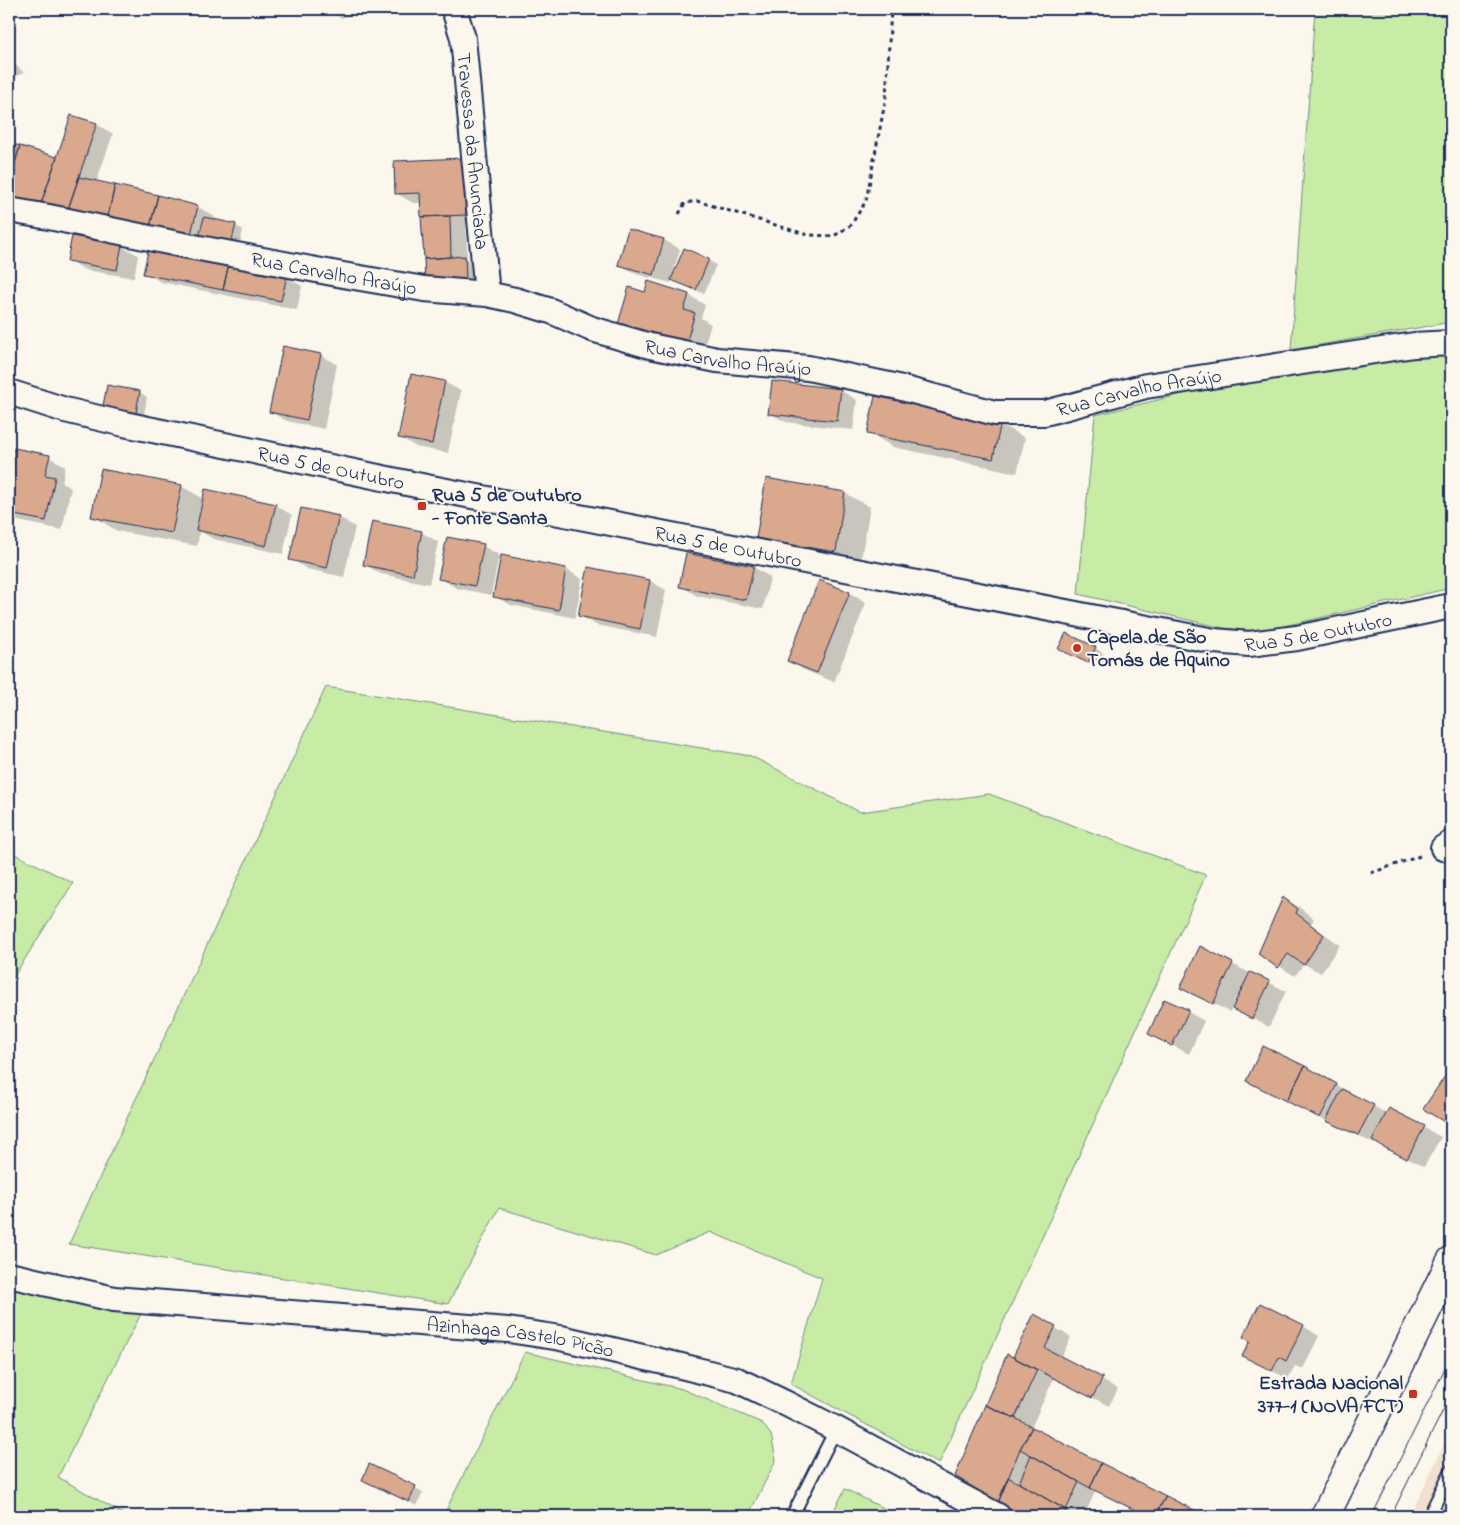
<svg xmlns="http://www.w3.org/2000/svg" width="1460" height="1525" font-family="'Indie Flower',sans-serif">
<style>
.built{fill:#f1dfcf}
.green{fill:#c8eba5;stroke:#728d82}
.shadow{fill:#0003}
.building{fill:#daa88c;stroke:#1b2f5e}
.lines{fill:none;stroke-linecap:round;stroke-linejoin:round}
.lane-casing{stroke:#1b2f5e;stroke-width:15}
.street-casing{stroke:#1b2f5e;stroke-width:28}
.primary-casing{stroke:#1b2f5e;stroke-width:31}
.path{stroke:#1b2f5e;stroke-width:3;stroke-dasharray:4 4;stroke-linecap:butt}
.lane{stroke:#fbf7ec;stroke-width:11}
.street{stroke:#fbf7ec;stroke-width:24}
.primary{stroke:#fbf7ec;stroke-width:28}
.tram{stroke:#1b2f5e;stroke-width:1}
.poi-dot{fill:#c8321e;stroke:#fbf7ec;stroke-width:2}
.labels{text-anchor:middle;stroke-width:4;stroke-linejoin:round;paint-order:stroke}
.street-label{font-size:20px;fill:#1b2f5e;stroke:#fbf7ec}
.poi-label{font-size:20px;font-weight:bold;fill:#1b2f5e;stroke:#fbf7ec;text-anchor:start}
</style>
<rect width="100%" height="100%" fill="#fbf7ec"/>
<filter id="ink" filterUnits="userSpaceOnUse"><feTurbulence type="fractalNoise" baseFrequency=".02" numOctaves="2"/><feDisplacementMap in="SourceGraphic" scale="10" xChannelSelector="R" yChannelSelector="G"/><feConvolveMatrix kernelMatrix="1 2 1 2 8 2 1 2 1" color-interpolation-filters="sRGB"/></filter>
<g filter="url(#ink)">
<path class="built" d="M 1451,1430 L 1451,1516 L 1410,1516 Z"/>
<path class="green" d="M 1315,9 L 1451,9 L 1451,324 L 1446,323 L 1291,350 Z
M 1451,352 L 1451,588 L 1284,626 L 1256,631 L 1223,628 L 1078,594 L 1095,415 L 1208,388 L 1417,354 Z
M 326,687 L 751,756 L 860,812 L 989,794 L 1206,875 L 939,1464 L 791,1384 L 822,1278 L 710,1232 L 656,1255 L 499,1208 L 448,1304 L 69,1244 Z
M 9,851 L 73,883 L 9,984 Z
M 9,1275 L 147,1302 L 58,1477 L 127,1516 L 9,1516 Z
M 525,1352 L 682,1389 L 762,1423 L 771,1435 L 776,1460 L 748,1516 L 443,1516 Z
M 845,1489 L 899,1516 L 831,1516 Z"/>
<path class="shadow" d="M 325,9 L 369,9 L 341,18 Z
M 9,59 L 24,73 L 9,79 Z
M 96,124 L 113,134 L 96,183 L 198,207 L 214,216 L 213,220 L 235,225 L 243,230 L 238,252 L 9,203 L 9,144 L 58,159 Z
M 463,159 L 482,224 L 466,224 L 467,259 L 481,267 L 482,289 L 427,282 L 422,203 L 413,203 L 396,193 Z
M 664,240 L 680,249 L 673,273 L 708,260 L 716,265 L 704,294 L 672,279 L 671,283 L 636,274 L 619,264 Z
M 121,246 L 138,255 L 134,278 L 85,270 L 68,260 Z
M 145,273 L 286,277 L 302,286 L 297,310 L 161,282 Z
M 649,283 L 689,295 L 705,305 L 701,318 L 711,324 L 702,353 L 636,333 L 619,323 L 646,293 Z
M 284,347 L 321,355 L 337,365 L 324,429 L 287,421 L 270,412 Z
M 444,382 L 461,391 L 448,453 L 416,447 L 400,437 Z
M 840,390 L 857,400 L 853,430 L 786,422 L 769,413 Z
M 140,392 L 147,397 L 143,421 L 111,415 Z
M 1000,424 L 1025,438 L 1017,473 L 893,447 L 869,433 Z
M 14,449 L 49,457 L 65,466 L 62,483 L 71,488 L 62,530 L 18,521 L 9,516 L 9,477 Z
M 181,486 L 204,499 L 275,505 L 292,515 L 283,554 L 213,539 L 200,531 L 197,546 L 117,531 L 93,516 Z
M 845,493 L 870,507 L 860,565 L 782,553 L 757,538 Z
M 339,517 L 355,527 L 344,577 L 307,569 L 291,559 Z
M 421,532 L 438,542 L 429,584 L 381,574 L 364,564 Z
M 483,546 L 499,555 L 491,595 L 456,588 L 440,578 Z
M 502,557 L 566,569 L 582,579 L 575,618 L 511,605 L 494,596 Z
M 753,567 L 770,577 L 763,609 L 697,596 L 681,586 Z
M 650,581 L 666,590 L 657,637 L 596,625 L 580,616 Z
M 820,581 L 850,593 L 866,603 L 834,682 L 804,670 L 788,660 Z
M 1095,648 L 1103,653 L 1096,666 L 1068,653 Z
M 1284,898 L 1300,908 L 1314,919 L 1311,924 L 1340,945 L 1321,973 L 1304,964 L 1295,976 L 1259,954 Z
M 1200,948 L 1286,991 L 1269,1027 L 1232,1008 L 1230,1012 L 1198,996 Z
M 1188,1012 L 1204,1021 L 1189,1054 L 1150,1034 Z
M 1263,1047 L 1337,1085 L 1387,1114 L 1390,1109 L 1441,1137 L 1424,1167 L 1376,1142 L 1375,1144 L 1337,1126 L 1264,1090 Z
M 1448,1074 L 1451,1077 L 1451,1125 L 1425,1109 Z
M 1034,1316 L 1071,1337 L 1061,1358 L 1118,1389 L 1109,1406 L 1054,1378 L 1031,1428 L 1204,1516 L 1147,1516 L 1096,1490 L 1084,1516 L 1024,1516 L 998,1501 L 1013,1359 Z
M 1303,1326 L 1319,1336 L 1303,1369 L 1295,1366 L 1288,1379 L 1243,1356 Z
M 370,1465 L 423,1492 L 417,1506 L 371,1484 Z"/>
<path class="building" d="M 71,115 L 97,123 L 66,215 L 40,207 Z
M 9,143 L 20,146 L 9,183 Z
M 20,146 L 57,157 L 40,207 L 9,196 L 9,183 Z
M 464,158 L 466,215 L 421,217 L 420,193 L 395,194 L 394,161 Z
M 79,177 L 115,185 L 107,220 L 66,215 Z
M 115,185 L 158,195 L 149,231 L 107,220 Z
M 158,195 L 198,206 L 189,242 L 149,231 Z
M 450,216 L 451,257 L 424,259 L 421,217 Z
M 204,217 L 236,224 L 230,248 L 198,241 Z
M 628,229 L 664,239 L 654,275 L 618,265 Z
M 72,236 L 122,245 L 117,270 L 67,261 Z
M 149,247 L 229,263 L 223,290 L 143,274 Z
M 684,248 L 709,259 L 696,290 L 671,280 Z
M 465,256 L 466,280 L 425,282 L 424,259 Z
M 229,263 L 287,276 L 281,301 L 223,290 Z
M 648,281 L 689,294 L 684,310 L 695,313 L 686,344 L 618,324 L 629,287 L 645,292 Z
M 283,346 L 321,354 L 307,420 L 269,412 Z
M 411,374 L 445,381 L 432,444 L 398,438 Z
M 772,381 L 841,389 L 837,421 L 768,414 Z
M 107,385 L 140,391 L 135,418 L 102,411 Z
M 875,396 L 1001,422 L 993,459 L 867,434 Z
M 14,448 L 50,455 L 45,475 L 55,477 L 46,521 L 9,514 L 9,471 Z
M 101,469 L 182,485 L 172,533 L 91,517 Z
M 766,478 L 845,492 L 836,552 L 756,539 Z
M 205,489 L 276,504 L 266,546 L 196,530 Z
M 301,508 L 339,516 L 327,568 L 289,560 Z
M 372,521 L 422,531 L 413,575 L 363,565 Z
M 447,537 L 484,544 L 475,586 L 438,579 Z
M 686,553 L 754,566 L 746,600 L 679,587 Z
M 501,555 L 566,568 L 559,610 L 493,597 Z
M 588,567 L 650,580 L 640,629 L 578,616 Z
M 819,580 L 850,592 L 817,673 L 787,661 Z
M 1066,633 L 1096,647 L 1088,663 L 1058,649 Z
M 1283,897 L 1298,909 L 1296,913 L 1324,935 L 1304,965 L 1288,954 L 1278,968 L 1258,954 Z
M 1200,946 L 1233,963 L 1213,1004 L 1180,988 Z
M 1250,972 L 1270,981 L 1252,1019 L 1232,1009 Z
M 1164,999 L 1189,1010 L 1172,1046 L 1148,1034 Z
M 1263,1046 L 1305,1066 L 1286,1101 L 1246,1081 Z
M 1305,1066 L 1337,1084 L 1320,1118 L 1286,1101 Z
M 1447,1073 L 1451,1075 L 1451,1115 L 1446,1123 L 1423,1109 Z
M 1342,1089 L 1374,1105 L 1358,1135 L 1326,1121 Z
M 1389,1108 L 1425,1126 L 1407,1159 L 1372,1141 Z
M 1260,1303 L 1304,1325 L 1286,1361 L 1279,1357 L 1272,1371 L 1242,1356 L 1250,1341 L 1243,1337 Z
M 1034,1314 L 1056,1326 L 1045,1348 L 1103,1378 L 1092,1398 L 1013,1357 Z
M 1007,1354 L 1037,1370 L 1015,1418 L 985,1405 Z
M 985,1405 L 1015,1418 L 1032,1427 L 1020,1449 L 998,1503 L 955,1476 Z
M 1032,1427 L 1101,1463 L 1090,1488 L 1020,1449 Z
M 1031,1455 L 1079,1482 L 1066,1510 L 1019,1483 Z
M 1101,1463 L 1166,1496 L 1155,1516 L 1147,1516 L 1090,1488 Z
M 369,1464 L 416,1486 L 409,1502 L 362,1480 Z
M 1008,1477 L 1066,1510 L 1063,1516 L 1022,1516 L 998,1503 Z
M 1166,1496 L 1206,1516 L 1155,1516 Z"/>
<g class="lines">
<defs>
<path id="lane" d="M 792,1516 L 836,1429
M 1429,1516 L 1451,1471"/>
<g id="street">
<path id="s1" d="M 454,9 L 463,38 L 487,294"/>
<path id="s2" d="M 9,210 L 49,217 L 178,244 L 343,275 L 424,289 L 487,294 L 515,300 L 551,311 L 592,329 L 650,346 L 717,360 L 808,368 L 894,386 L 995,413 L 1045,413 L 1146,386 L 1414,345 L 1451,343"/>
<path id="s3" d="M 9,392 L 65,410 L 124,424 L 426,487 L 1214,641 L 1249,644 L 1297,638 L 1451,606"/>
<path d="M 1443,848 L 1451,843"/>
<path id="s4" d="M 9,1275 L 114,1299 L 508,1330 L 561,1338 L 681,1366 L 737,1380 L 785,1403 L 836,1429 L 998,1516"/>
</g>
<path id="primary" d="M 1325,1516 L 1451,1261"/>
</defs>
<use href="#lane" class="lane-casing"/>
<use href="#street" class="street-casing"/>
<use href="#primary" class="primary-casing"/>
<path class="path" d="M 679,214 L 685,203 L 697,201 L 808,235 L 834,236 L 851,225 L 866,201 L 886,97 L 891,9
M 1371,873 L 1420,856
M 367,1514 L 369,1516"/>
<use href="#lane" class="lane"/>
<use href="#street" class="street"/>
<use href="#primary" class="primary"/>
<path class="tram" d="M 1372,1516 L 1451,1356
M 1391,1516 L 1451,1394"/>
</g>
</g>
<g class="poi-dot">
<rect x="417" y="501" width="10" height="10" rx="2.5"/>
<circle cx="1077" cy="648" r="5"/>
<rect x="1408" y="1389" width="10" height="10" rx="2.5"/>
</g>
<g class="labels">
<g class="street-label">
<text dy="7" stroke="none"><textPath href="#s1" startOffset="144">Travessa da Anunciada</textPath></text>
<text dy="7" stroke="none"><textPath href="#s2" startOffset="331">Rua Carvalho Araújo</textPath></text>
<text dy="7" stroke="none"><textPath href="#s2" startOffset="736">Rua Carvalho Araújo</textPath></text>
<text dy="7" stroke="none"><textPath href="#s2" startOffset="1156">Rua Carvalho Araújo</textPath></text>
<text dy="7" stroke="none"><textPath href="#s3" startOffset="331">Rua 5 de Outubro</textPath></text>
<text dy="7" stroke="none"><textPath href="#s3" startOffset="736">Rua 5 de Outubro</textPath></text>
<text dy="7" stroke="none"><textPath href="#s3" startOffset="1336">Rua 5 de Outubro</textPath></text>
<text dy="7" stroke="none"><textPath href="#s4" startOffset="516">Azinhaga Castelo Picão</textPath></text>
</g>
<g class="poi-label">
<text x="432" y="501">Rua 5 de Outubro<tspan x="432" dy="23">- Fonte Santa</tspan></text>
<text x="1087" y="643">Capela de São<tspan x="1087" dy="23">Tomás de Aquino</tspan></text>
<text x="1403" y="1389" text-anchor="end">Estrada Nacional<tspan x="1403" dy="23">377-1 (NOVA FCT)</tspan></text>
</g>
</g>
<rect width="1460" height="1525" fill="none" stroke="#fbf7ec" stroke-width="30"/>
<rect x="15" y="15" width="1430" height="1495" fill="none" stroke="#1b2f5e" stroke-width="2" filter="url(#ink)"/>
</svg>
